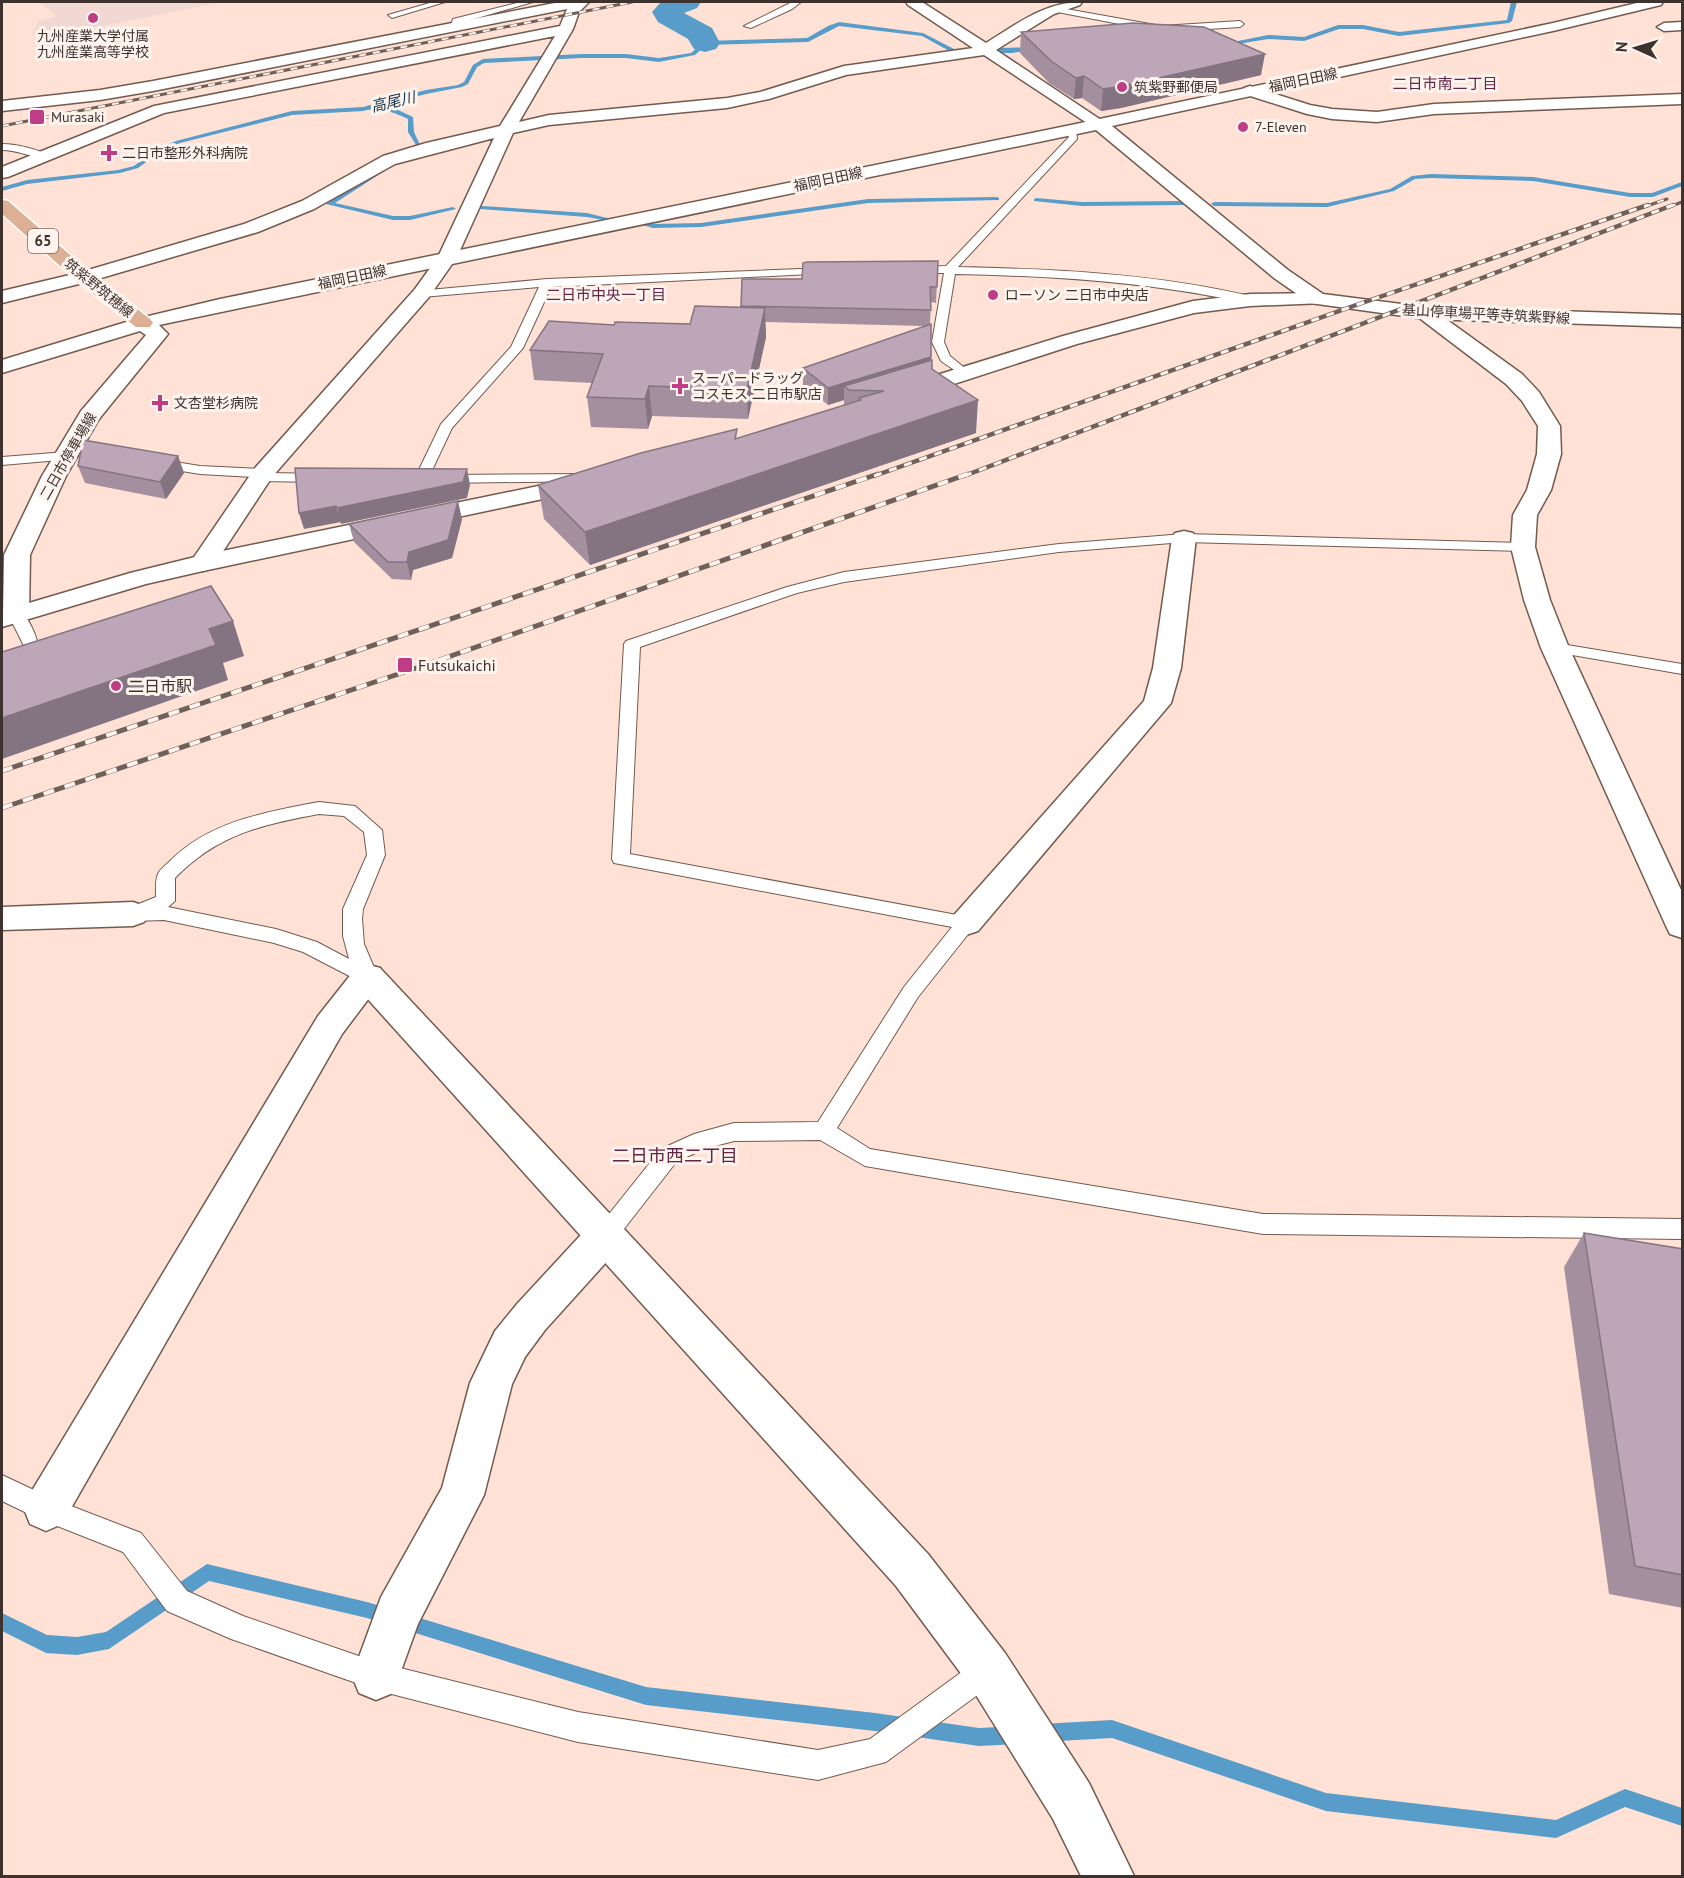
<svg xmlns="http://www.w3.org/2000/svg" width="1684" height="1878" font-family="'PT Sans','Noto Sans JP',sans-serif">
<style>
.education{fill:#f2d8d3}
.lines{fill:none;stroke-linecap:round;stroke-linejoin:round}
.stream{fill:#589dca;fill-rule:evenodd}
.river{fill:#589dca;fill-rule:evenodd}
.service-casing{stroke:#735a4f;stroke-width:2}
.minor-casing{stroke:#735a4f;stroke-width:3}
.tertiary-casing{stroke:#735a4f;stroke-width:3}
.secondary-casing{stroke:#735a4f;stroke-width:3}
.primary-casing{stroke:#fff;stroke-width:3}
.service{fill:#fff;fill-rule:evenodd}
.minor{fill:#fff;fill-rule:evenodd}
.tertiary{fill:#fff;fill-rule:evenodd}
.secondary{fill:#fff;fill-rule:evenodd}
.primary{fill:#ddaf95;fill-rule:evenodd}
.rail-far2-casing{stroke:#6f6059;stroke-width:3}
.rail-far1-casing{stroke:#6f6059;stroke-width:4.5}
.rail-casing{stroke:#6f6059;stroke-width:5}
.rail-far2{stroke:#fff3ee;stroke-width:2;stroke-dasharray:7;stroke-linecap:butt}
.rail-far1{stroke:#fff3ee;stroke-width:3;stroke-dasharray:8;stroke-linecap:butt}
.rail{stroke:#fff3ee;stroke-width:4;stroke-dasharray:11;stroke-linecap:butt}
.wall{fill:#a38f9e}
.shaded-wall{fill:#847481}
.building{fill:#bda6b8;stroke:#847481;stroke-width:1.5}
.poi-dot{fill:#bf3d86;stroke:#fff3ee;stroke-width:2}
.labels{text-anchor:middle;stroke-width:6;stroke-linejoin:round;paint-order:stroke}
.far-poi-label{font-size:14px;fill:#3d322d;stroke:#fff3ee;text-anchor:start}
.far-street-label{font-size:14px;fill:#3d322d;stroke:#fff3ee}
.far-neighbourhood-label{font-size:15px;fill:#632446;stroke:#fff3ee}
.far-water-label{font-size:15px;font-style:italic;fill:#163548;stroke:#fff3ee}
.shield{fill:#fff3ee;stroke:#776c67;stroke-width:1.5}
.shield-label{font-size:15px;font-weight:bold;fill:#3d322d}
.poi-label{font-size:16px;fill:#3d322d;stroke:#fff3ee;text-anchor:start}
.neighbourhood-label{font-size:18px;fill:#632446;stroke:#fff3ee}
</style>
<rect width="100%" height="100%" fill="#ffe2d5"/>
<path class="education" d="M 39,2 L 222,2 L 69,33 L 46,35 L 32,34 L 38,21 L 56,16 Z"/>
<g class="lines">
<path class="stream" d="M 1511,2 L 1517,2 L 1512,21 L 1509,23 L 1399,36 L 1363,29 L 1339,29 L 1304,41 L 1268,39 L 1226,46 L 1223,44 L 1268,35 L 1304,37 L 1338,25 L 1363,25 L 1399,32 L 1507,20 Z
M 839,22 L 923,33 L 954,49 L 1035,47 L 1038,49 L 1012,53 L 953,53 L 922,36 L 839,26 L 808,42 L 706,45 L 695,55 L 659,62 L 626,58 L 581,58 L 484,63 L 477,67 L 468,84 L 462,87 L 426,94 L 380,106 L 398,110 L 413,117 L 414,132 L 420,145 L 416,145 L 408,132 L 408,119 C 393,112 379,107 363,111 L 292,115 L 180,143 L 161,151 L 138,168 L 120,173 L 27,184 L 2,191 L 2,187 L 27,180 L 118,170 L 134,166 L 157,149 L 176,141 L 292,111 L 363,107 L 426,90 L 458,85 L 464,82 L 473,65 L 483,59 L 581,54 L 626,54 L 659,58 L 691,53 L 705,41 L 807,38 L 828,26 Z
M 381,169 L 384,171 L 383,172 L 335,203 L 393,216 L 410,216 L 453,207 L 456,209 L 410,220 L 393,220 L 326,204 Z
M 1431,174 L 1533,177 L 1630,193 L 1652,193 L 1682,182 L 1682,186 L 1653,197 L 1630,197 L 1533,181 L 1431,178 L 1415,179 L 1394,191 L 1327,207 L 1214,206 L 1211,204 L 1214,202 L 1327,203 L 1390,189 L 1412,176 Z
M 997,197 L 999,198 L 999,200 L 868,203 L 701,227 L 653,228 L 635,223 L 638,221 L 653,224 L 701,223 L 868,199 Z
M 1036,198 L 1082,202 L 1183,201 L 1186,203 L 1183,205 L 1082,206 L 1034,201 L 1034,199 Z
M 482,206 L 587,213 L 611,219 L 608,221 L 587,217 L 480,209 L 480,207 Z
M 207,1564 L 367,1602 L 646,1687 L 875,1713 L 979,1728 L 1018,1726 L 1024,1729 L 1027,1735 L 1024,1741 L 1018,1744 L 979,1746 L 875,1731 L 646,1705 L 367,1618 L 209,1581 L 109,1649 L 77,1655 L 46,1653 L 2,1631 L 2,1613 L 47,1635 L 77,1637 L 106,1632 Z
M 1112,1720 L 1326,1793 L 1556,1820 L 1625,1789 L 1682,1808 L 1682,1826 L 1625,1807 L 1556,1838 L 1326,1811 L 1112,1738 L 1041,1742 L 1035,1739 L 1032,1733 L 1035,1727 L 1041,1724 Z"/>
<path class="river" d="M 661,2 L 701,2 L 697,8 L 684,13 L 712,28 L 720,43 L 716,49 L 705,52 L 694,49 L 688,39 L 658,22 L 652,12 Z"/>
<defs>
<path id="service" d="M 433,2 L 445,2 L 392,18 L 388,15 Z
M 521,2 L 533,2 L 460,23 L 458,28 L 451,26 L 453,19 Z
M 792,2 L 801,2 L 792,9 L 751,28 L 744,26 Z
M 1055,7 L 1161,26 L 1240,21 L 1244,24 L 1240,27 L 1161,32 L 1052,11 L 1052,7 Z
M 1071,127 L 1076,130 L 1077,139 L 958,267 C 1057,269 1158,274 1254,297 L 1256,300 L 1250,304 C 1153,282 1054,276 955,274 L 944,342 L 950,356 L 972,374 L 966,378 L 941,361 L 932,342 L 944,273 L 914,273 L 908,270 L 914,267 L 946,266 L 1069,137 L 1066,130 Z
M 2,144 C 15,144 39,149 49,156 L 44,159 C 29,156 16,150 2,150 Z
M 827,268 L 831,269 L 831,273 L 551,287 L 523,348 L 452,428 L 426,483 L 416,483 L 414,480 L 441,424 L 511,347 L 539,287 L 422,297 L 418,295 L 418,291 L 547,279 Z
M 66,452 L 73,456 L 71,459 L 2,465 L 2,457 Z
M 156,459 L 200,466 L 263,469 L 270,473 L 320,474 L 327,478 L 320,482 L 260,481 L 253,477 L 200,474 L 151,466 L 149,463 Z
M 587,474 L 592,475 L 594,478 L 592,481 L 443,483 L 436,479 L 443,475 Z
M 1184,534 L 1523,543 L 1530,547 L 1523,551 L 1184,542 L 1059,552 L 844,582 L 797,593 L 640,647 L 630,854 L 973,918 L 976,923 L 973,928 L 918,997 L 837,1128 L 870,1149 L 1263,1214 L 1682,1219 L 1682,1239 L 1263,1234 L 865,1166 L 820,1140 L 734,1141 L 707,1148 L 677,1161 L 613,1243 L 605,1246 L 597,1243 L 593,1236 L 597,1229 L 661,1149 L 694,1134 L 734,1123 L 818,1122 L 904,987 L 952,927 L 614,863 L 612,859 L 624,644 L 626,641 L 787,587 L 844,572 L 1059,544 Z
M 16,609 C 29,613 44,650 38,662 L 26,662 L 23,644 L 8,614 Z
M 1555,643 L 1682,664 L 1682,674 L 1549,651 L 1547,648 L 1549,645 Z
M 319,802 L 355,806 L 382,830 L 385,855 L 363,909 L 362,919 L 364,944 L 378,977 L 375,982 L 368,984 L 361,982 L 303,952 L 274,943 L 164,920 L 133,921 L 126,919 L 123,914 L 126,909 L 156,897 C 156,890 155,881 158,874 C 160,869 166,865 170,861 C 210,821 266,812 319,802 ZM 319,814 L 344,816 L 364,832 L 367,855 L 343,909 L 343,936 L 349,959 L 317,942 L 276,929 L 168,907 L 175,901 L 175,878 C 218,834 261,825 319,814 Z
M 2,1475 L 53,1499 L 141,1533 L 187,1591 L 243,1616 L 376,1662 L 578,1712 L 818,1750 L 870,1739 L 978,1660 L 988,1656 L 998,1660 L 1002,1670 L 998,1680 L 886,1762 L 818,1780 L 578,1742 L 376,1690 L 231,1639 L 167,1611 L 123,1552 L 37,1518 L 2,1501 Z"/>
<path id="minor" d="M 560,2 L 589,2 L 579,12 L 573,29 L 519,122 L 549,115 L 727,98 L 760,92 L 844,66 L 973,48 L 908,5 L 906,2 L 922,2 L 986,43 C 1017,24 1044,2 1082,2 L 1080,5 L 1054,14 L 996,50 L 1107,124 L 1099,129 L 1093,127 L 984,55 L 846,75 L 769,99 L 727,108 L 549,125 L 513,133 L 457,257 L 429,297 L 272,477 L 212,568 L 203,571 L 194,568 L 190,563 L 255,468 L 415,289 L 438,257 L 494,138 L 395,164 L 314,209 L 258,232 L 91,281 L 2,303 L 2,291 L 78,273 L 244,224 L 302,201 L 383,156 L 426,143 L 500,126 L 555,36 L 164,113 L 8,177 L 2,178 L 2,167 L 154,106 L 560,26 L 567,9 L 153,91 L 100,100 L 2,111 L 2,101 L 100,90 L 153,81 Z
M 1682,22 L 1682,30 L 1664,31 L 1657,27 L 1664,23 Z
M 1250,86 L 1310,105 L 1332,109 L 1377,112 L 1434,104 L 1682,94 L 1682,104 L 1434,114 L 1377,122 L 1332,119 L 1307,114 L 1244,94 L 1242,91 L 1244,88 Z
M 1184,531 L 1193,533 L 1196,538 L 1181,668 L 1171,703 L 978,931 L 966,935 L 954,931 L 950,923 L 954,915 L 1144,701 L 1153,668 L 1172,538 L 1175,533 Z
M 133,902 L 144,906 L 149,914 L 144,922 L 133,926 L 2,930 L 2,907 Z
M 368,965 L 380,968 L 385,977 L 342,1034 L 62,1524 L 46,1531 L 30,1524 L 24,1509 L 30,1494 L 318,1016 L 356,968 Z
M 605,1219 L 619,1224 L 625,1236 L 619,1248 L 545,1330 L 525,1357 L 512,1384 L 484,1495 L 418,1624 L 393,1693 L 376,1700 L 359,1693 L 352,1676 L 381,1597 L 442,1488 L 470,1383 L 495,1331 L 517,1304 L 591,1224 Z"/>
<path id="tertiary" d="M 1317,293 L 1324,295 L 1327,299 L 1324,303 L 1250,306 L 1194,313 L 1077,344 L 914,397 L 906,399 L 898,397 L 895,392 L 898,387 L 1063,336 L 1193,301 L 1250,294 Z
M 1425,307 L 1432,309 L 1522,374 L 1539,392 L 1560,426 L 1561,454 L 1551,490 L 1537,515 L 1535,547 L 1550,600 L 1569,648 L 1682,892 L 1682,938 L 1670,934 L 1666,926 L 1541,648 L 1524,600 L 1511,547 L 1513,515 L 1527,490 L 1537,454 L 1538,426 L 1522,401 L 1506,384 L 1418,317 L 1415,313 L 1418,309 Z
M 582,477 L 590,479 L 594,484 L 590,489 L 203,571 L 146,584 L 2,627 L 2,611 L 130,573 L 203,555 Z
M 368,965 L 380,968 L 928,1554 L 1005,1653 L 1089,1783 L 1134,1876 L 1081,1876 L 1053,1819 L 971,1687 L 896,1586 L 356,986 L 351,977 L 356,968 Z"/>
<path id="secondary" d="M 1641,2 L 1663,2 L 1661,5 L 1553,31 L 1112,126 L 1288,270 L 1323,294 L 1425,307 L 1682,315 L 1682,327 L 1425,319 L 1310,303 L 1274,278 L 1096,130 L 159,325 L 168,334 L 99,419 L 66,476 L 30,555 L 29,614 L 25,620 L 16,622 L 7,620 L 3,614 L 4,555 L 42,476 L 81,411 L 146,335 L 140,331 L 2,373 L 2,360 L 136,319 L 220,299 L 1071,125 L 1553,23 Z"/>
<path id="primary" d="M 2,200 L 8,201 L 91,273 L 150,319 L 153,323 L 150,327 L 136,327 L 77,281 L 2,214 Z"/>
</defs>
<use href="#service" class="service-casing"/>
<use href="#minor" class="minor-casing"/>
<use href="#tertiary" class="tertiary-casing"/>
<use href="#secondary" class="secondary-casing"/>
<use href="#primary" class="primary-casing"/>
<use href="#service" class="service"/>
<use href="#minor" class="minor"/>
<use href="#tertiary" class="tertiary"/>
<use href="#secondary" class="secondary"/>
<use href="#primary" class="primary"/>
<defs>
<path id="rail-far2" d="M 2,126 L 632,2
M 1644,207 L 1667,199
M 1669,207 L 1682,202"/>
<path id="rail-far1" d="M 874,476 L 1359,304 L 1648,205
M 964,476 L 1673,205"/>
<path id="rail" d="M 2,771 L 878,474
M 2,808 L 428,664 L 968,474"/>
</defs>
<use href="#rail-far2" class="rail-far2-casing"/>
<use href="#rail-far1" class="rail-far1-casing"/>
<use href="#rail" class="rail-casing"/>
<use href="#rail-far2" class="rail-far2"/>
<use href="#rail-far1" class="rail-far1"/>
<use href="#rail" class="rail"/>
</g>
<path class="wall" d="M 1021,32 L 1261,75 L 1121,108 L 1101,111 L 1082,98 L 1074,99 L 1049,83 L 1020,53 Z
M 938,261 L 936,303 L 931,302 L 930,324 L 932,369 L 976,433 L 590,565 L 544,519 L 538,485 L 738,438 L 844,405 L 844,400 L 828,405 L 803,385 L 803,368 L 924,326 L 765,322 L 766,337 L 748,419 L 652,416 L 648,429 L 591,427 L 587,397 L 592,383 L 534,380 L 530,350 L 614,325 L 690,324 L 741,307 L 742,279 L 802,279 Z
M 178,456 L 184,473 L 166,499 L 85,483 L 78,466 Z
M 462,519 L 452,558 L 413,570 L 411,580 L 392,579 L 354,542 L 349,524 Z
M 1584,1233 L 1683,1249 L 1683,1608 L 1609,1594 L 1564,1267 Z"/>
<path class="shaded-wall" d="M 1265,54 L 1261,75 L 1121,108 L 1101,111 L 1103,89 Z
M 1084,76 L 1082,98 L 1074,99 L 1076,78 Z
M 765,308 L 766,337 L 748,419 L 747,389 Z
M 931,357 L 931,374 L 844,386 L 844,400 L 828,405 L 828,388 Z
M 649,386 L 652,416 L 648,429 L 645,399 Z
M 978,400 L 976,433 L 590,565 L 585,532 Z
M 178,456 L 184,473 L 166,499 L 160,482 Z
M 467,469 L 470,485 L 467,498 L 341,524 L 337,508 Z
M 458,501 L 462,519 L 452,558 L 413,570 L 411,580 L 407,562 L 409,552 Z
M 336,506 L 341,522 L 304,529 L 299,513 Z
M 233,621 L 244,656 L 223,663 L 228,680 L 2,759 L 2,718 L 209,629 Z"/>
<path class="building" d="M 1133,23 L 1204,27 L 1265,54 L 1123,86 L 1103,89 L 1084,76 L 1076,78 L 1051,61 L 1021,32 Z
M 938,261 L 937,287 L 930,287 L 931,310 L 741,306 L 742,279 L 802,279 L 803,263 L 807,262 Z
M 695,306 L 765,308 L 747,389 L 649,386 L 645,399 L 587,397 L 603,354 L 530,350 L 549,321 L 614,325 L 615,322 L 690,324 Z
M 931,324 L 931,357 L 828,388 L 803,368 Z
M 932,360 L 932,369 L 978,400 L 585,532 L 538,485 L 641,453 L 737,429 L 735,439 L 861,400 L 859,398 L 884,391 L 849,390 L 844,386 Z
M 83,440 L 178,456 L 160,482 L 78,466 Z
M 295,468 L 467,469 L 463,482 L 337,508 L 336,506 L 299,513 Z
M 458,501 L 448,540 L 409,552 L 407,562 L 388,562 L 349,524 Z
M 211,586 L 233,621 L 209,629 L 216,645 L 2,718 L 2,652 Z
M 1584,1233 L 1683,1249 L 1683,1575 L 1635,1566 Z"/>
<g class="poi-dot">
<circle cx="93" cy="18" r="6"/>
<circle cx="1122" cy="87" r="6"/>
<rect x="29" y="109" width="16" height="16" rx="3"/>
<circle cx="1243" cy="127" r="6"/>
<path d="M106 144h6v6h6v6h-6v6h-6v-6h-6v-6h6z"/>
<circle cx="993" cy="295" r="6"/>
<path d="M677 377h6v6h6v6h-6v6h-6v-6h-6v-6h6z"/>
<path d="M157 394h6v6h6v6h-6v6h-6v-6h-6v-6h6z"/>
<rect x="397" y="657" width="16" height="16" rx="3"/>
<circle cx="116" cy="686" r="6"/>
</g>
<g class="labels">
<g class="far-poi-label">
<text x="93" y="41" text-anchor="middle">九州産業大学付属<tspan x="93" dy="16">九州産業高等学校</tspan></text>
<text x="1134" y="92">筑紫野郵便局</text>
<text x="51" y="122">Murasaki</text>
<text x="1255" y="132">7-Eleven</text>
<text x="122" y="158">二日市整形外科病院</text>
<text x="1005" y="300">ローソン 二日市中央店</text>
<text x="692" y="383">スーパードラッグ<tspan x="692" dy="16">コスモス 二日市駅店</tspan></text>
<text x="174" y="408">文杏堂杉病院</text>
</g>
<g class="far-street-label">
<text transform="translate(1303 80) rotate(-12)" y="5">福岡日田線</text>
<text transform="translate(828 179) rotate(-12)" y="5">福岡日田線</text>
<text transform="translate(352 277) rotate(-12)" y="5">福岡日田線</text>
<text transform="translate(99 288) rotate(39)" y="5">筑紫野筑穂線</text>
<text transform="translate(1486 314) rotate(3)" y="5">基山停車場平等寺筑紫野線</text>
<text transform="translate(68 456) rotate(-60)" y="5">二日市停車場線</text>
</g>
<g class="far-neighbourhood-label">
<text x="1445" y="89">二日市南二丁目</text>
<text x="606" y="300">二日市中央一丁目</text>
</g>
<g class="far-water-label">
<text transform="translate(393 102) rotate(-13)" y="5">高尾川</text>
</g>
<rect class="shield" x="28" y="229" width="30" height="24" rx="4.5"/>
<g class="shield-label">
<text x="43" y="246">65</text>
</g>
<g class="poi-label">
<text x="418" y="671">Futsukaichi</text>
<text x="128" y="692">二日市駅</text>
</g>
<g class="neighbourhood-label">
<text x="675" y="1162">二日市西二丁目</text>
</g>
</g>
<rect width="1684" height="1878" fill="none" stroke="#3d322d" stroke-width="6"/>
<g transform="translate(1636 48) rotate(274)" stroke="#fff3ee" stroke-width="4.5" paint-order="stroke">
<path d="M0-4.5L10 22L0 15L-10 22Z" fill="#3d322d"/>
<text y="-9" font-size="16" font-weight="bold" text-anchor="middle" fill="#3d322d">N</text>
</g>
</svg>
